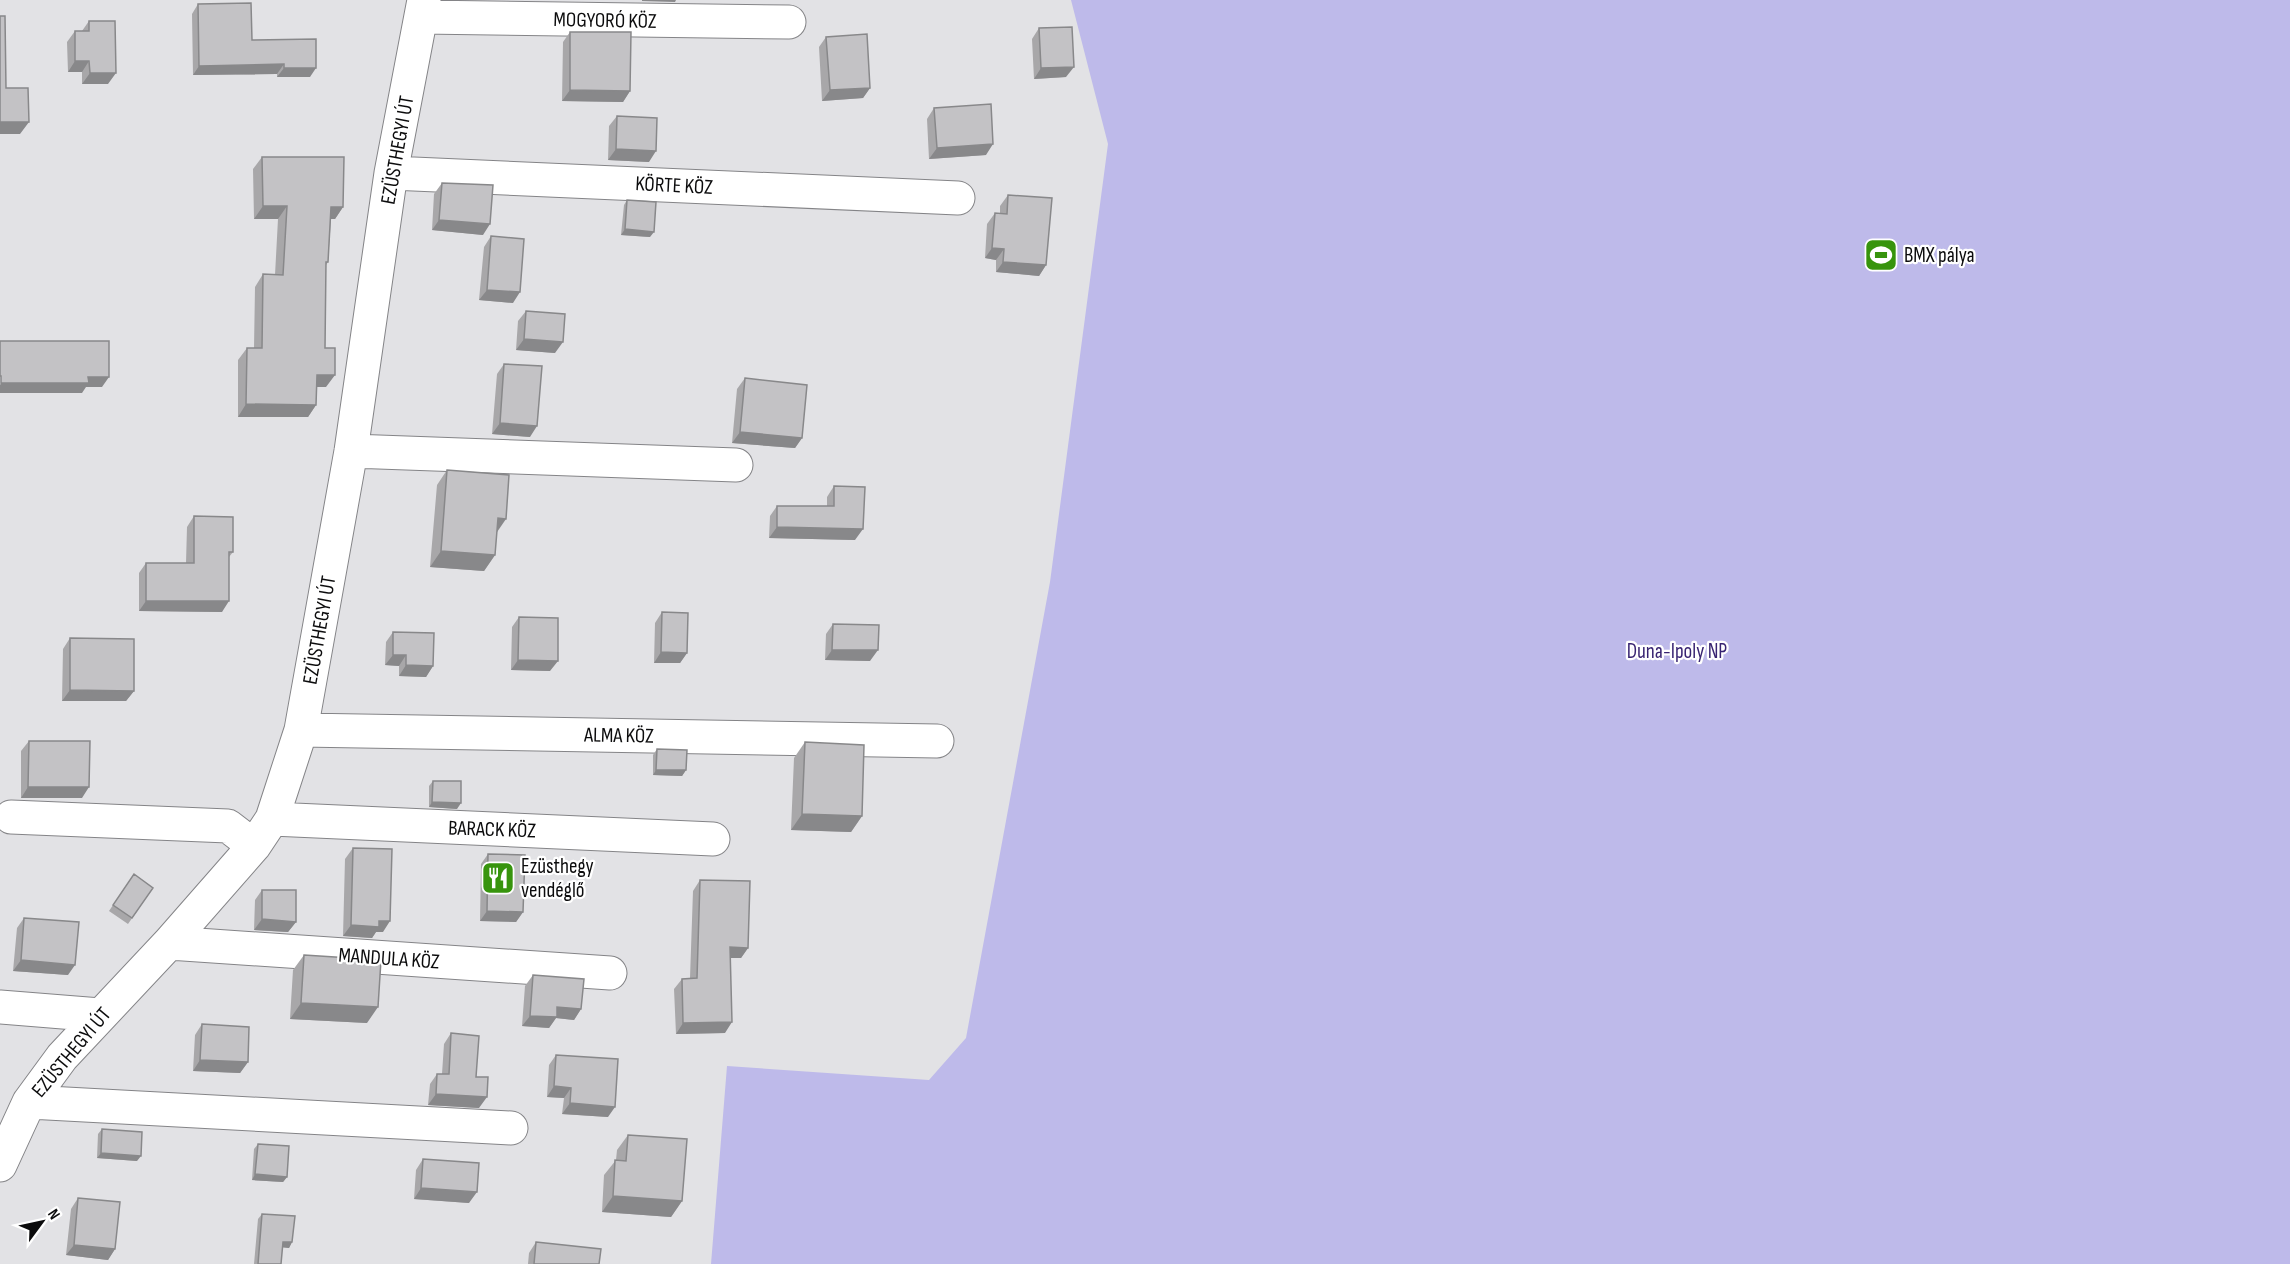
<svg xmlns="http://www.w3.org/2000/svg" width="2290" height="1264" font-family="'Sofia Sans Condensed',sans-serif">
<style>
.green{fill:#bebaea}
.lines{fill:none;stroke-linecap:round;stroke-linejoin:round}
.minor-casing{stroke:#848487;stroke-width:35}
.minor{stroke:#fff;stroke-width:33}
.wall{fill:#a8a7a9}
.shaded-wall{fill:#88888a}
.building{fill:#c3c2c5;stroke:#88888a;stroke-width:1.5}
.labels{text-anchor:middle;stroke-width:4.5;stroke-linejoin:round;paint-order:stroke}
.street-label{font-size:21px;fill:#0c0c0d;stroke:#fff}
.poi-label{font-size:21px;fill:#0c0c0d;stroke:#fff;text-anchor:start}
.park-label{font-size:21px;fill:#382472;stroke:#fff}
</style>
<rect width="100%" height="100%" fill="#e2e2e5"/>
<path class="green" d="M 1071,0 L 2290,0 L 2290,1264 L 711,1264 L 727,1066 L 929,1080 L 966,1038 L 1050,582 L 1108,144 Z"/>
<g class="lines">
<defs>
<path id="minor" d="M 421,17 L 789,22
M 391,173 L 958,198
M 351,451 L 736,465
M 301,730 L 937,741
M 11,817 L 228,826 L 254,846
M 272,819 L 713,839
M 169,943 L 610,973
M 0,1007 L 100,1015
M 29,1102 L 511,1128
M 0,1165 L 29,1102 L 62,1057 L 169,943 L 254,846 L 272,819 L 301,730 L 351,451 L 391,173 L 424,0"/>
</defs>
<use href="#minor" class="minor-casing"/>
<use href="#minor" class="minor"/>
</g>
<path class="wall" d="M 198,4 L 252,40 L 310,77 L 277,77 L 277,74 L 193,75 L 192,14 Z
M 89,21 L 108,84 L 82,84 L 82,72 L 68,72 L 67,42 L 75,31 L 82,31 Z
M 1039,28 L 1066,77 L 1034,79 L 1032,39 Z
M 570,32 L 630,91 L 623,102 L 562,101 L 563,42 Z
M 826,37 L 870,88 L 863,98 L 822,101 L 819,47 Z
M 934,108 L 986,155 L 929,159 L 927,119 Z
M 617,116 L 649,162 L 608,160 L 609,126 Z
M 262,157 L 343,207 L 335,219 L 331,219 L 328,262 L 326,265 L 325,348 L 326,387 L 317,387 L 316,405 L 308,417 L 238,417 L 238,360 L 247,348 L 254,348 L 255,287 L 263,274 L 275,275 L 278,219 L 254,219 L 253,169 Z
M 442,183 L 483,235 L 432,230 L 434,194 Z
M 1008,195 L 1046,265 L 1039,276 L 996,272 L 996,260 L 985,258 L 987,224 L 995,213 L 1000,214 L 1000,206 Z
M 627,200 L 650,237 L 621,235 L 624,205 Z
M 491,236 L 513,303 L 479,300 L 484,247 Z
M 526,311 L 555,353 L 516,350 L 518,321 Z
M 504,364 L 530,437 L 492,434 L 497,374 Z
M 745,378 L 802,438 L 795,448 L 732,443 L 737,389 Z
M 447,470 L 496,532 L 495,555 L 484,571 L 430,567 L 437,485 Z
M 834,486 L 855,540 L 769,538 L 770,516 L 777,506 L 827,506 L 827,497 Z
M 194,516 L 233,552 L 229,557 L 222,612 L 139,611 L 139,573 L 146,563 L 186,563 L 187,527 Z
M 662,612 L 687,653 L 680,663 L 654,663 L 655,623 Z
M 519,617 L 550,671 L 511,670 L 512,627 Z
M 833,624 L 870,661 L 825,660 L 826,634 Z
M 393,632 L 433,666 L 426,677 L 399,676 L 399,666 L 385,665 L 386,642 Z
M 70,638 L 134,691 L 126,701 L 62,701 L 63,649 Z
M 29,741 L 82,798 L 21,798 L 21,751 Z
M 805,742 L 862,816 L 851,832 L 791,830 L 794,758 Z
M 657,749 L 686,770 L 682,776 L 653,775 L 653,755 Z
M 433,781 L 457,809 L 429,807 L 429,786 Z
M 353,848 L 383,932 L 376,932 L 372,938 L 343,936 L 345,859 Z
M 488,854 L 523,912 L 516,922 L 480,921 L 481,864 Z
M 134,874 L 153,888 L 128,924 L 109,911 Z
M 700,880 L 748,948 L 741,958 L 730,958 L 725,1033 L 676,1034 L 674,989 L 682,979 L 690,978 L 693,891 Z
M 262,890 L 296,922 L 288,932 L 254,930 L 255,900 Z
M 24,918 L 68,975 L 13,971 L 17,928 Z
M 304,955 L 367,1023 L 290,1019 L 293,970 Z
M 533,975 L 581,1009 L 574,1020 L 556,1018 L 549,1028 L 522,1026 L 525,986 Z
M 202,1024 L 248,1062 L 240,1073 L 193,1071 L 195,1035 Z
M 451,1033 L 476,1077 L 479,1108 L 428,1105 L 430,1084 L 437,1074 L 442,1074 L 444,1044 Z
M 556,1055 L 608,1117 L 562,1114 L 564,1098 L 547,1097 L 549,1065 Z
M 102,1129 L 137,1161 L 97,1158 L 98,1134 Z
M 628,1135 L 682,1201 L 671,1217 L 602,1212 L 604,1175 L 616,1160 L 617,1150 Z
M 258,1144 L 287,1177 L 283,1182 L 252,1180 L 254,1149 Z
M 423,1159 L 469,1203 L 414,1199 L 416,1170 Z
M 78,1198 L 115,1249 L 108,1260 L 66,1255 L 71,1209 Z
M 262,1214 L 292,1242 L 289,1248 L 282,1247 L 281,1264 L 254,1264 L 258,1219 Z
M 536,1242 L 599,1264 L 528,1264 L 529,1253 Z"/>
<path class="shaded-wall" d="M 642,0 L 676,0 L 675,2 L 642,1 Z
M 75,61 L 89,61 L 82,72 L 68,72 Z
M 284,64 L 277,74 L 193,75 L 199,66 Z
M 1074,67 L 1066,77 L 1034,79 L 1041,68 Z
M 284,68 L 316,68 L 310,77 L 277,77 Z
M 90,73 L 116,73 L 108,84 L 82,84 Z
M 870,88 L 863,98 L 822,101 L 830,90 Z
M 570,90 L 630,91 L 623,102 L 562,101 Z
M 0,122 L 29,122 L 20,134 L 0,134 Z
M 993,144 L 986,155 L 929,159 L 937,148 Z
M 616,149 L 656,151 L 649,162 L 608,160 Z
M 263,206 L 287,206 L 278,219 L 254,219 Z
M 331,207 L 343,207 L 335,219 L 323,219 Z
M 439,220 L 490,224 L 483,235 L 432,230 Z
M 625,229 L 654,232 L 650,237 L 621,235 Z
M 992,248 L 1004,249 L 996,260 L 985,258 Z
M 1003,262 L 1046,265 L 1039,276 L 996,272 Z
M 487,290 L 520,292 L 513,303 L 479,300 Z
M 524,339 L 563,342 L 555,353 L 516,350 Z
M 317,375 L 335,375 L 326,387 L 308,387 Z
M 88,377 L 109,377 L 102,387 L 86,387 L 82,393 L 0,393 L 0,385 L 1,383 Z
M 246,404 L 316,405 L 308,417 L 238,417 Z
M 500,423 L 537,426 L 530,437 L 492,434 Z
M 740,432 L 802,438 L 795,448 L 732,443 Z
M 498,518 L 506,519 L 495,535 Z
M 777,527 L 863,529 L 855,540 L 769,538 Z
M 441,551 L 495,555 L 484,571 L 430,567 Z
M 146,601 L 229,601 L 222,612 L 139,611 Z
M 832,650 L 878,650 L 870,661 L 825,660 Z
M 661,652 L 687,653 L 680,663 L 654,663 Z
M 393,655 L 406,655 L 399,666 L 385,665 Z
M 518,660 L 558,661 L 550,671 L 511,670 Z
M 406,665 L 433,666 L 426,677 L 399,676 Z
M 70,690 L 134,691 L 126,701 L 62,701 Z
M 656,770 L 686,770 L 682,776 L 653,775 Z
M 28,787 L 89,787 L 82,798 L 21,798 Z
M 432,802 L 461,803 L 457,809 L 429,807 Z
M 802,814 L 862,816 L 851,832 L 791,830 Z
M 487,911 L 523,912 L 516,922 L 480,921 Z
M 262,919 L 296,922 L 288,932 L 254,930 Z
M 379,921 L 390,921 L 383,932 L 376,932 L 372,938 L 343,936 L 351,925 Z
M 730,947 L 748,948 L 741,958 L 722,958 Z
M 21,960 L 75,965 L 68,975 L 13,971 Z
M 301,1003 L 378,1007 L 367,1023 L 290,1019 Z
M 557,1007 L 581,1009 L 574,1020 L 556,1018 L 549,1028 L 522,1026 L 530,1016 Z
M 732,1022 L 725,1033 L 676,1034 L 683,1023 Z
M 200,1060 L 248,1062 L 240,1073 L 193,1071 Z
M 554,1086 L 571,1088 L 564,1098 L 547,1097 Z
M 436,1094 L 487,1097 L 479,1108 L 428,1105 Z
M 570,1103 L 615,1107 L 608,1117 L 562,1114 Z
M 101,1153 L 141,1156 L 137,1161 L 97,1158 Z
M 255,1174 L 287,1177 L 283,1182 L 252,1180 Z
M 421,1188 L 477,1192 L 469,1203 L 414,1199 Z
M 613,1196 L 682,1201 L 671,1217 L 602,1212 Z
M 283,1242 L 292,1242 L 289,1248 L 279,1247 Z
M 74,1245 L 115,1249 L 108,1260 L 66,1255 Z"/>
<path class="building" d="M 251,3 L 252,40 L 316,39 L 316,68 L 284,68 L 284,64 L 199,66 L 198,4 Z
M 0,16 L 5,16 L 6,88 L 28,88 L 29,122 L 0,122 Z
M 89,21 L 115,21 L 116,73 L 90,73 L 89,61 L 75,61 L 75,31 L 89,31 Z
M 1072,27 L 1074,67 L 1041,68 L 1039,28 Z
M 570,32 L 631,32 L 630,91 L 570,90 Z
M 867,34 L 870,88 L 830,90 L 826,37 Z
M 991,104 L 993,144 L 937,148 L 934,108 Z
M 617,116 L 657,118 L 656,151 L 616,149 Z
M 262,157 L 344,157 L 343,207 L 331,207 L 328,262 L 326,262 L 325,348 L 335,348 L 335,375 L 317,375 L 316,405 L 246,404 L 247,348 L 262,348 L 263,274 L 283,275 L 287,206 L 263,206 Z
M 442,183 L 493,185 L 490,224 L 439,220 Z
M 1008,195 L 1052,198 L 1046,265 L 1003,262 L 1004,249 L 992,248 L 995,213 L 1007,214 Z
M 627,200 L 656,202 L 654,232 L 625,229 Z
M 491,236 L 524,239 L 520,292 L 487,290 Z
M 526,311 L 565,314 L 563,342 L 524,339 Z
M 0,341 L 109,341 L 109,377 L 88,377 L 89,383 L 1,383 L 1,376 L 0,376 Z
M 504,364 L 542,366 L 537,426 L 500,423 Z
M 745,378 L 807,385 L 802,438 L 740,432 Z
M 447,470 L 509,475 L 506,519 L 498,518 L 495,555 L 441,551 Z
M 834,486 L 865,487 L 863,529 L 777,527 L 777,506 L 834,506 Z
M 194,516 L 233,517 L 233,552 L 229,552 L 229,601 L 146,601 L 146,563 L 194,563 Z
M 662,612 L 688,613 L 687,653 L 661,652 Z
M 519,617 L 558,618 L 558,661 L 518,660 Z
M 833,624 L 879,625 L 878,650 L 832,650 Z
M 393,632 L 434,633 L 433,666 L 406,665 L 406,655 L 393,655 Z
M 70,638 L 134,639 L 134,691 L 70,690 Z
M 29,741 L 90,741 L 89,787 L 28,787 Z
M 805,742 L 864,745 L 862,816 L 802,814 Z
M 657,749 L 687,750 L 686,770 L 656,770 Z
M 433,781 L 461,781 L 461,803 L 432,802 Z
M 353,848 L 392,849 L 390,921 L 379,921 L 379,927 L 351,925 Z
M 488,854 L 525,855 L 523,912 L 487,911 Z
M 134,874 L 153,888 L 132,918 L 113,905 Z
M 700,880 L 750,881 L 748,948 L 730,947 L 732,1022 L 683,1023 L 682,979 L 697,978 Z
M 262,890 L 296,890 L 296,922 L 262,919 Z
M 24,918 L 79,922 L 75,965 L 21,960 Z
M 304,955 L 381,960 L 378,1007 L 301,1003 Z
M 533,975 L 584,979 L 581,1009 L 557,1007 L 557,1017 L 530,1016 Z
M 202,1024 L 249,1027 L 248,1062 L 200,1060 Z
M 451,1033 L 479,1036 L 476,1077 L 488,1077 L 487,1097 L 436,1094 L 437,1074 L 449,1074 Z
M 556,1055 L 618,1059 L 615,1107 L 570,1103 L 571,1088 L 554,1086 Z
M 102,1129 L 142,1132 L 141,1156 L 101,1153 Z
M 628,1135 L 687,1139 L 682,1201 L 613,1196 L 615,1160 L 626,1161 Z
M 258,1144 L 289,1146 L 287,1177 L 255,1174 Z
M 423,1159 L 479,1163 L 477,1192 L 421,1188 Z
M 78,1198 L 120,1202 L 115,1249 L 74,1245 Z
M 262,1214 L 295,1216 L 292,1242 L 283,1242 L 281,1264 L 258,1264 Z
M 536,1242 L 601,1249 L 599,1264 L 534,1264 Z"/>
<defs>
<symbol id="stadium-square" viewBox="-11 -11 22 22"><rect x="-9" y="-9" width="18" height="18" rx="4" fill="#37940d" stroke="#fff"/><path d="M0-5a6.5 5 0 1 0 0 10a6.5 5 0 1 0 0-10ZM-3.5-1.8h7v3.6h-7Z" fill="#fff"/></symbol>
<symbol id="restaurant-square" viewBox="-11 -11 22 22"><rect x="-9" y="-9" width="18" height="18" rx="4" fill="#37940d" stroke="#fff"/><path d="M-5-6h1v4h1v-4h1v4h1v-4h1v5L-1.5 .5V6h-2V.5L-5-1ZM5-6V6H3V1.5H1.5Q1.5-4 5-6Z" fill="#fff"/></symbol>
</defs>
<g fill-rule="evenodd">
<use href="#stadium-square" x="1862" y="236" width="38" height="38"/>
<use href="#restaurant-square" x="479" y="859" width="38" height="38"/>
</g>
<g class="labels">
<g class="street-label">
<text transform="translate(605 20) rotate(1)" y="7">MOGYORÓ KÖZ</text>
<text transform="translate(397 150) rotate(-80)" y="7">EZÜSTHEGYI ÚT</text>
<text transform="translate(674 185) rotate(3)" y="7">KÖRTE KÖZ</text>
<text transform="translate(319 630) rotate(-80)" y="7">EZÜSTHEGYI ÚT</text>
<text transform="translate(619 735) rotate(1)" y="7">ALMA KÖZ</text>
<text transform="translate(492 829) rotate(2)" y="7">BARACK KÖZ</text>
<text transform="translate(389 958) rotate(4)" y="7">MANDULA KÖZ</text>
<text transform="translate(71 1052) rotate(-50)" y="7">EZÜSTHEGYI ÚT</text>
</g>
<g class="poi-label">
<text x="1904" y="262">BMX pálya</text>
<text x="521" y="873">Ezüsthegy<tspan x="521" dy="24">vendéglő</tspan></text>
</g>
<g class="park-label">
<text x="1677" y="658">Duna-Ipoly NP</text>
</g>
</g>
<g transform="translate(42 1222) rotate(57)" stroke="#ffffff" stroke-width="4.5" paint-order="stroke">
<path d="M0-4.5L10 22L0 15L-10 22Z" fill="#0c0c0d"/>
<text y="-9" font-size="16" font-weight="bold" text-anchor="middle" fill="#0c0c0d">N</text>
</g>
</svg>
